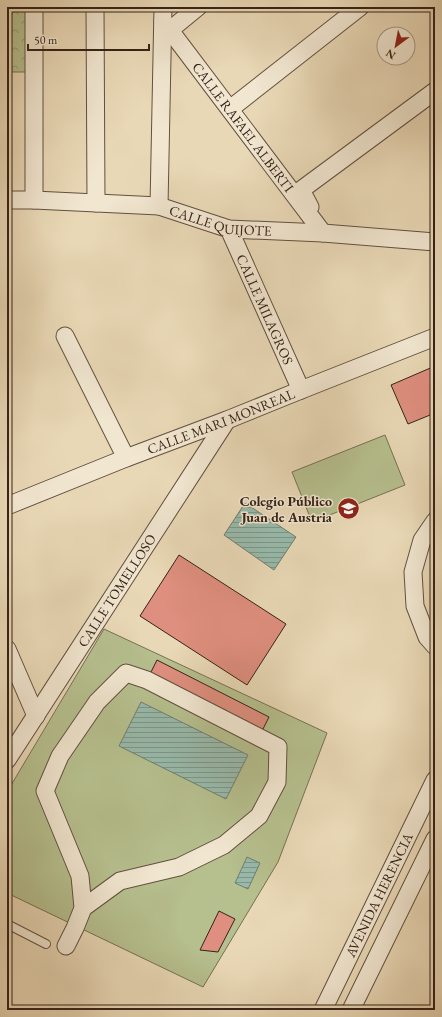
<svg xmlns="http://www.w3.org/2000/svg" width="442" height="1017" font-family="'EB Garamond',serif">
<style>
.grass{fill:#b6bf8e;stroke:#767053}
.forest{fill:url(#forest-crowns);stroke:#767053}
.water{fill:url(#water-rules);stroke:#707d70}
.building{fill:#df8f7f;stroke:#352218}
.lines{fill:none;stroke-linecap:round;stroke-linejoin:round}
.lane-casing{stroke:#625040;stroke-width:10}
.street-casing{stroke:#625040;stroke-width:19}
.lane{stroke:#f1e6d0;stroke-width:8}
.street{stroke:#f1e6d0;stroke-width:17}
.labels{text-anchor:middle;stroke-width:3;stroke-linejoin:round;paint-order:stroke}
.street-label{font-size:14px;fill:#352218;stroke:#f1e6d0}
.poi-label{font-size:14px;font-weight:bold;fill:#352218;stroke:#f1e6d0;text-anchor:end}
</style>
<defs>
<pattern id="forest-crowns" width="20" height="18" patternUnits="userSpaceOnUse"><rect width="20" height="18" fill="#b6bf8e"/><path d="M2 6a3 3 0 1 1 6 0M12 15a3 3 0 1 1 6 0" fill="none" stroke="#959b73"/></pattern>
<pattern id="water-rules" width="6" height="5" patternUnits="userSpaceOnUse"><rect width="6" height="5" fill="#98baab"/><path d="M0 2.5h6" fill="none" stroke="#7d978a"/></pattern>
</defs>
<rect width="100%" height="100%" fill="#e9d8b6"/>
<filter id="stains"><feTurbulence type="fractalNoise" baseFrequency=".005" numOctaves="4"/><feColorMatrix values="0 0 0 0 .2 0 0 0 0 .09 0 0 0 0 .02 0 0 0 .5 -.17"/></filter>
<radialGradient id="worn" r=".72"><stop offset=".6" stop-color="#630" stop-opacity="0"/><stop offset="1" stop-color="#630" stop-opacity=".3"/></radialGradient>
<path class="grass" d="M 385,435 L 405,485 L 312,522 L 292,472 Z
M 104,629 L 327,733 L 278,862 L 203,987 L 7,893 L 7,792 Z"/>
<path class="forest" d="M 7,7 L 34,7 L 33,72 L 7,72 Z"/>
<path class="water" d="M 245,503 L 296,537 L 274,570 L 224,535 Z
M 141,702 L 248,755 L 226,799 L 119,746 Z
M 247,857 L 260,863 L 248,889 L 235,883 Z"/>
<path class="building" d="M 435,366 L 435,413 L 408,424 L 391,385 Z
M 179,555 L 286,624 L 247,685 L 140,616 Z
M 157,660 L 269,717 L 259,737 L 147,680 Z
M 219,911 L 235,919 L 218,952 L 200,950 Z"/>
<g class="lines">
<defs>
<path id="lane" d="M 7,924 L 46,944"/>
<g id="street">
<path d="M 95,7 L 96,203"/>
<path id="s1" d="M 163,21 L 323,233"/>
<path d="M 170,30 L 198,7"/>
<path d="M 230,109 L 360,7"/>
<path id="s2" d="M 7,200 L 34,200 L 159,206 L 229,229 L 323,233 L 435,242"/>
<path d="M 34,200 L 34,7"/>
<path d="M 159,206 L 163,7"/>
<path d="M 310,207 L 301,190 L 435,91"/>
<path id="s3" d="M 229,229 L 301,390"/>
<path d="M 65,336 L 126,458"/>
<path id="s4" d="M 7,506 L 126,458 L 227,420 L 301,390 L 435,337"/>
<path d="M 435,521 L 422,540 L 413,572 L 415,606 L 427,637 L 435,646"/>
<path d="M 7,649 L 36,716"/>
<path id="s5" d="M 7,760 L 227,420"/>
<path d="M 66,946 L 75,928 L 83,908 L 120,881 L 179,867 L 224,845 L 259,816 L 277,782 L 278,747 L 147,680 L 126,673 L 97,702 L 60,756 L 45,791 L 80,876 L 83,908"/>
<path id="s6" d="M 323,1010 L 435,780"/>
<path d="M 351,1010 L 435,839"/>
</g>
</defs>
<use href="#lane" class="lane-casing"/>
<use href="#street" class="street-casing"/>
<use href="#lane" class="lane"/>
<use href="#street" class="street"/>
</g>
<defs>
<symbol id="school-disc" viewBox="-11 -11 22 22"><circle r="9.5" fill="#8f2418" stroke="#f1e6d0"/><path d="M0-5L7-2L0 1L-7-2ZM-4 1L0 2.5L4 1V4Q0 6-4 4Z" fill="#fff"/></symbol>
</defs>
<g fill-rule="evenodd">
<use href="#school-disc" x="336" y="496" width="25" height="25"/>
</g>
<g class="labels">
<g class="street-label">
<text dy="5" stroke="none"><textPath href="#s1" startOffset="133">CALLE RAFAEL ALBERTI</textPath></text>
<text dy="5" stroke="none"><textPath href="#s2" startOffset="216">CALLE QUIJOTE</textPath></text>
<text dy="5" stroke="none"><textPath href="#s3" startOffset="88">CALLE MILAGROS</textPath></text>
<text dy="5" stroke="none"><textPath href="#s4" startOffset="230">CALLE MARI MONREAL</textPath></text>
<text dy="5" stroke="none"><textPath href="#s5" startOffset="202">CALLE TOMELLOSO</textPath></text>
<text dy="5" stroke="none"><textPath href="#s6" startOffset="128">AVENIDA HERENCIA</textPath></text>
</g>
<g class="poi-label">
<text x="332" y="506">Colegio Público<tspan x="332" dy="16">Juan de Austria</tspan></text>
</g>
</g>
<rect width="442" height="1017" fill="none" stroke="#e9d8b6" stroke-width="24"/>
<rect x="8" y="8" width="426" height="1001" fill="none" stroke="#352218" stroke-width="2"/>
<rect x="12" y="12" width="418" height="993" fill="none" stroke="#352218"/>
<g transform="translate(396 46) rotate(212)"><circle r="19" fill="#f1e6d0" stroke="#a69886"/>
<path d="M0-3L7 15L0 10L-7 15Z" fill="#8f2418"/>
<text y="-6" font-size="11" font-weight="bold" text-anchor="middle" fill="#352218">N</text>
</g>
<path d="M28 44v6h121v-6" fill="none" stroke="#352218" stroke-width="2"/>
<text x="34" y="44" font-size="12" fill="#352218" stroke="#f1e6d0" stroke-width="3" paint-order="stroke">50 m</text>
<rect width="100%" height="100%" filter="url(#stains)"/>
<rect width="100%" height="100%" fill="url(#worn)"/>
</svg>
